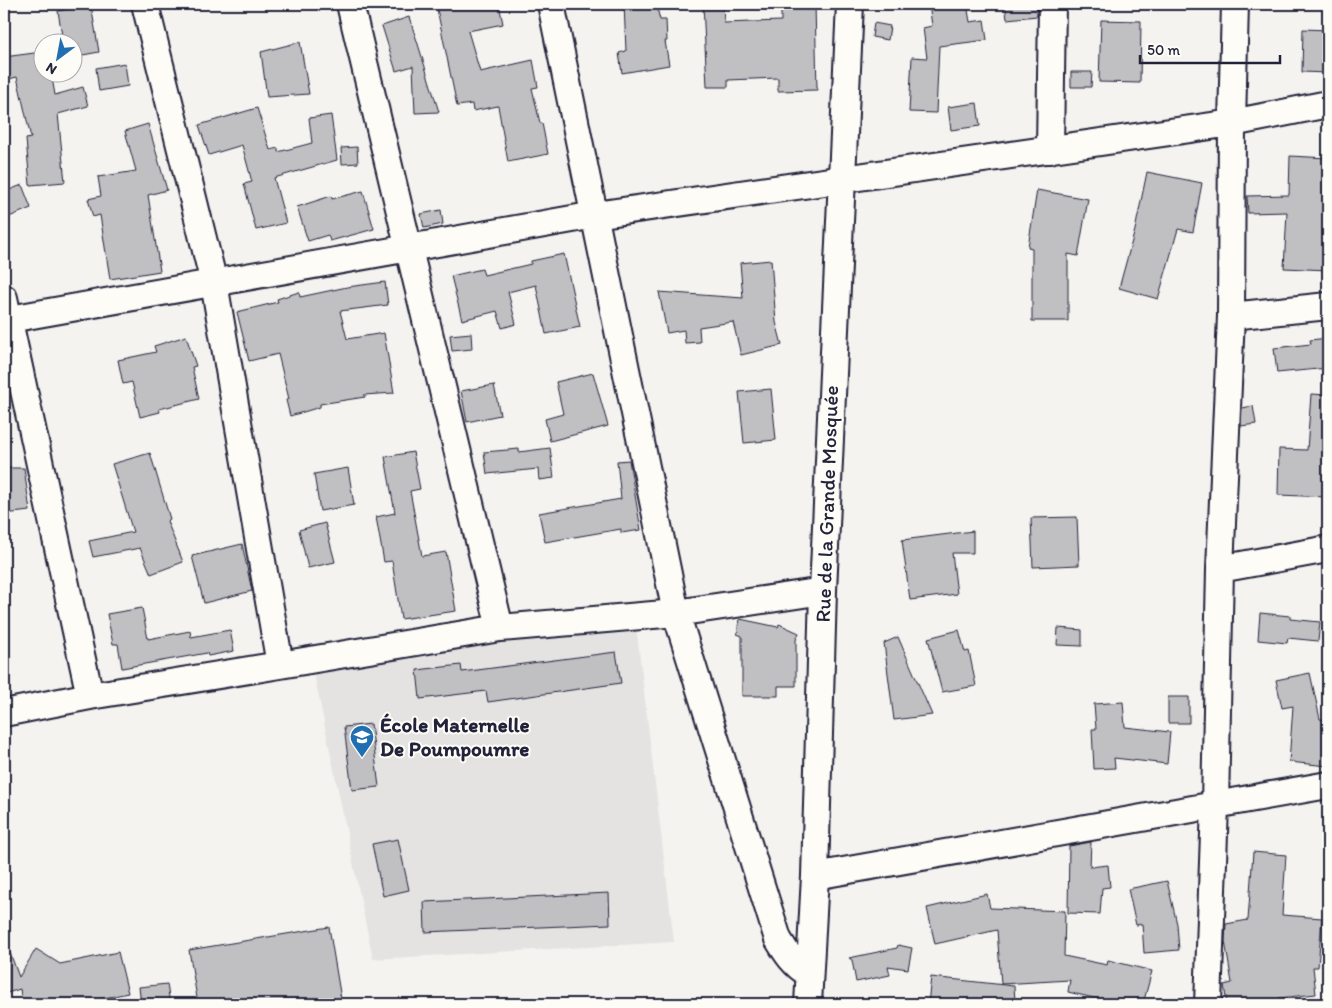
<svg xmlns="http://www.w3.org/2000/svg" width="1332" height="1008" font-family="Itim,sans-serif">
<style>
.built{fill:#e4e3e2}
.building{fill:#c0bfc2;stroke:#22223b}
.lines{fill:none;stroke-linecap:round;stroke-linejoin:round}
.minor-casing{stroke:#22223b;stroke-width:30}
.minor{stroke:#fdfcf7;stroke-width:26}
.labels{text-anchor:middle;stroke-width:4;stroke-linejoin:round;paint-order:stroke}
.street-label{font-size:21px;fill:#22223b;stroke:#fdfcf7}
.poi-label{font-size:21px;font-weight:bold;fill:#22223b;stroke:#fdfcf7;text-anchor:start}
</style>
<rect width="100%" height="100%" fill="#f4f3ef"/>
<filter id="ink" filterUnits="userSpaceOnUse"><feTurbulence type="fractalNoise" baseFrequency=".02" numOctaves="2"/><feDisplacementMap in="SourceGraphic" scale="10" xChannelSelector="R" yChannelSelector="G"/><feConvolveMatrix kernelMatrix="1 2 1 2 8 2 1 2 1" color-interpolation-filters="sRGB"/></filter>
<g filter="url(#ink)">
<path class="built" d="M 636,625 L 674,942 L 373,959 L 313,669 Z"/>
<path class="building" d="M 436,4 L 499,4 L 503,24 L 468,31 L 480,72 L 533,60 L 538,87 L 532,88 L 540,123 L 542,123 L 548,154 L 508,162 L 498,106 L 473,111 L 472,104 L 457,106 Z
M 624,4 L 656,4 L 660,20 L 666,20 L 667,41 L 665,41 L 669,65 L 622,73 L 619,53 L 626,51 Z
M 703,4 L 723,4 L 724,23 L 781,21 L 781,4 L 815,4 L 817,90 L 778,91 L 778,78 L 728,80 L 728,87 L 707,87 Z
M 929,4 L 967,4 L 970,22 L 984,20 L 987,40 L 939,46 L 936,113 L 909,112 L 912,57 L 927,58 L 923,28 L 932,26 Z
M 1005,4 L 1037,4 L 1037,16 L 1007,19 Z
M 91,5 L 99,52 L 72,57 L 72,42 L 63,42 L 58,11 Z
M 409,17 L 417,41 L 439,112 L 415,113 L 413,66 L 396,71 L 382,26 Z
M 1101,20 L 1141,21 L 1140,83 L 1099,82 Z
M 874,23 L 890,26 L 888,40 L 872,37 Z
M 1303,29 L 1328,30 L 1328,73 L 1302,72 Z
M 300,42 L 309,94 L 267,97 L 261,52 Z
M 42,52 L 42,72 L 51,72 L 55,95 L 83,87 L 88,106 L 58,114 L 65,182 L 30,185 L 26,139 L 31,138 L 17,77 L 4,80 L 4,57 Z
M 125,63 L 128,86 L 99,91 L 96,68 Z
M 1071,72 L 1092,72 L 1091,87 L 1071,87 Z
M 977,103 L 980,126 L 951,130 L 948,107 Z
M 257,108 L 270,150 L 278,148 L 278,152 L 312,143 L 309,118 L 331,115 L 337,160 L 274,178 L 286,223 L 256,230 L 244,184 L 252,182 L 242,145 L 209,155 L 199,125 Z
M 148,124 L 167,190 L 148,195 L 160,271 L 110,279 L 100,215 L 93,217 L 88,199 L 101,196 L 98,177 L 136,171 L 125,131 Z
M 357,147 L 358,163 L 342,164 L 341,148 Z
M 1290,156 L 1328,158 L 1328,270 L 1284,268 L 1287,212 L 1248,213 L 1247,196 L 1289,195 Z
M 1147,172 L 1202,183 L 1193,232 L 1178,229 L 1158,299 L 1119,288 L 1135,230 Z
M 22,185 L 31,208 L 4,219 L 4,192 Z
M 1037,190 L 1088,199 L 1078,256 L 1068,254 L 1068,321 L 1032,321 L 1032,248 L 1028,247 Z
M 363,191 L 374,229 L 330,241 L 328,235 L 308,241 L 297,207 L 331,196 L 332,199 Z
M 441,210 L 443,224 L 424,228 L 421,214 Z
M 564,254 L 580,327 L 546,334 L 536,285 L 508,292 L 516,324 L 502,328 L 497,311 L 462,320 L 451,276 L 482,269 L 484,275 L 531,264 L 531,261 Z
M 771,260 L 776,322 L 782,345 L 741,355 L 733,322 L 699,327 L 700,342 L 685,343 L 684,330 L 667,333 L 659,292 L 743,298 L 740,263 Z
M 385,282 L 388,305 L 340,311 L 347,339 L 384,333 L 394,393 L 364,395 L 365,397 L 320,404 L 320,407 L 290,416 L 286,400 L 289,399 L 278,354 L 249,361 L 237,312 L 278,302 L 277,299 L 299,292 L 300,297 L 347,287 Z
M 471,333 L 472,349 L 452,351 L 450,335 Z
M 186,336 L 196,366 L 192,367 L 199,399 L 159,409 L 160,412 L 140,417 L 132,382 L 123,384 L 118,360 L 156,352 L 154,346 Z
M 1328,338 L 1328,368 L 1277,373 L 1274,348 L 1311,344 L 1310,340 Z
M 593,373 L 608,426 L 550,441 L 545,419 L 563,414 L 556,382 Z
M 494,385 L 500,415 L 467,422 L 461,391 Z
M 771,389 L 776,440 L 744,443 L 739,392 Z
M 1311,394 L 1328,395 L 1328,497 L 1278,495 L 1279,449 L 1307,450 Z
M 1253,406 L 1256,424 L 1241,426 L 1242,408 Z
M 550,448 L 554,478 L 539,480 L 538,469 L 487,474 L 484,452 L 519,449 L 519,452 Z
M 413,452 L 420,489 L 410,491 L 422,556 L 446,552 L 456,611 L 401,619 L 392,561 L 384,562 L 376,517 L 395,513 L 385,457 Z
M 150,453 L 170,519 L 167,521 L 183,562 L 151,574 L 140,548 L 93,557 L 89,541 L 133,532 L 112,464 Z
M 629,460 L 641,530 L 621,533 L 621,529 L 545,542 L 539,513 L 621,499 L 617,461 Z
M 4,468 L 24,468 L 30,511 L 4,514 Z
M 348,468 L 354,505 L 320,511 L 314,474 Z
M 1077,517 L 1079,565 L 1033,567 L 1031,518 Z
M 325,523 L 335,562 L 308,568 L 299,530 Z
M 973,531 L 973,553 L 952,553 L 957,594 L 910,600 L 902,540 Z
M 242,544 L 252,591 L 204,603 L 192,556 Z
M 142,608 L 148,639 L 190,631 L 191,637 L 230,630 L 234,651 L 208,656 L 207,653 L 122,668 L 118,644 L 113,644 L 107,614 Z
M 1260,613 L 1290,616 L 1290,619 L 1320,622 L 1318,641 L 1288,638 L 1287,643 L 1258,640 Z
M 740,619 L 778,627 L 779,624 L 799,633 L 796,640 L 796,686 L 778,686 L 778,696 L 742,696 L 742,636 L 737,634 Z
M 1058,628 L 1082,630 L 1082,646 L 1057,645 Z
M 959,630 L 965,652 L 969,651 L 976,686 L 942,692 L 928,638 Z
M 898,637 L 932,715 L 894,720 L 884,643 Z
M 616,652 L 621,683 L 488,702 L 486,691 L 420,699 L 417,670 L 461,665 L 462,672 Z
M 1310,673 L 1320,719 L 1328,720 L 1328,766 L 1289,762 L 1293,706 L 1282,708 L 1276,680 Z
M 1168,697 L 1189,697 L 1189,723 L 1168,723 Z
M 1123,702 L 1125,727 L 1170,732 L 1167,764 L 1114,758 L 1115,768 L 1094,769 L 1092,729 L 1096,729 L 1094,704 Z
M 371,724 L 379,787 L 352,790 L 344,727 Z
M 398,839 L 409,890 L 383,896 L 372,844 Z
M 1091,842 L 1090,867 L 1108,865 L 1110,887 L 1102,888 L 1100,914 L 1068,913 L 1069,846 Z
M 1253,852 L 1286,855 L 1282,915 L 1322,918 L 1318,967 L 1313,967 L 1316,994 L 1279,998 L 1280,1004 L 1227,1004 L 1224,985 L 1232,983 L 1225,941 L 1226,924 L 1248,920 Z
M 1167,881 L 1177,924 L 1179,950 L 1144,953 L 1142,924 L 1136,925 L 1128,889 Z
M 609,893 L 610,924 L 425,932 L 424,902 Z
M 987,894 L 990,908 L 1065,911 L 1064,956 L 1107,965 L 1108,960 L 1152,971 L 1143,1004 L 1120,1004 L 1068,992 L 1070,980 L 1001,984 L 997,930 L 935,944 L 927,908 Z
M 329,927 L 341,999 L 308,1004 L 198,1004 L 189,950 Z
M 4,942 L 6,942 L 19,977 L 36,949 L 60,964 L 118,952 L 128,993 L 77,1004 L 22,1004 L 20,989 L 4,994 Z
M 898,945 L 912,948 L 908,969 L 888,966 L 890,975 L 856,982 L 852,960 L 849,958 L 897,948 Z
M 931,977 L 1014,986 L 1015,1001 L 979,1002 L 979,1004 L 928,1004 Z
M 167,984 L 170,1004 L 141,1004 L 139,987 Z"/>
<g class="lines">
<defs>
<path id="minor" d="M 145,4 L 214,283 L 280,665 L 500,628 L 676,613 L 823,591
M 350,4 L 500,628
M 551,4 L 676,613 L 778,939 C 787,954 794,965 809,974
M 1050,150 L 1052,4
M 4,298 L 90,696
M 1231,316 L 1328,306
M 4,320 L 595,215 L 1232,123 L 1328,104
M 1220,569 L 1328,549
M 4,713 L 90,696 L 280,665
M 815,876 L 1215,805 L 1220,569 L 1231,316 L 1232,123 L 1235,4
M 808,1004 L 815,876 L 823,591 L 850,4
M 1208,1004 L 1215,805 L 1328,785"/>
</defs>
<use href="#minor" class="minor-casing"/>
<use href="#minor" class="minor"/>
</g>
</g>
<defs>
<symbol id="school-pin" viewBox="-11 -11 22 30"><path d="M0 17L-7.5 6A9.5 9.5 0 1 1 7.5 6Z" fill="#1f6fb2" stroke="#fdfcf7"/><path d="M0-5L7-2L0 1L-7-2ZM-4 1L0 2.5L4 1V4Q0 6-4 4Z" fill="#fff"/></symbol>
</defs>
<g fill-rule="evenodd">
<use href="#school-pin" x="348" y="723" width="28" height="38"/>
</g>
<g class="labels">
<g class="street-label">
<text transform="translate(827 504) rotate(-88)" y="7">Rue de la Grande Mosquée</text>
</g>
<g class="poi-label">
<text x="380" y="732">École Maternelle<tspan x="380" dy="24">De Poumpoumre</tspan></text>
</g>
</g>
<rect width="1332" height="1008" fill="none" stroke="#fdfcf7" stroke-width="20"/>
<rect x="10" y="10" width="1312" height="988" fill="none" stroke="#22223b" stroke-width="2" filter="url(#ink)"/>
<g transform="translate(58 58) rotate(212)"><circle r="24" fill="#fdfcf7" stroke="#a5a5ac"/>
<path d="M0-4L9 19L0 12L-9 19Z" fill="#1f6fb2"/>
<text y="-8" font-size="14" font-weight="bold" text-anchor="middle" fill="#22223b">N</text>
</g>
<path d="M1140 55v8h140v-8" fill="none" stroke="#22223b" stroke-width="2.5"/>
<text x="1147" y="55" font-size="15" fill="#22223b" stroke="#fdfcf7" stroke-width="4" paint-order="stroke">50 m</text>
</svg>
